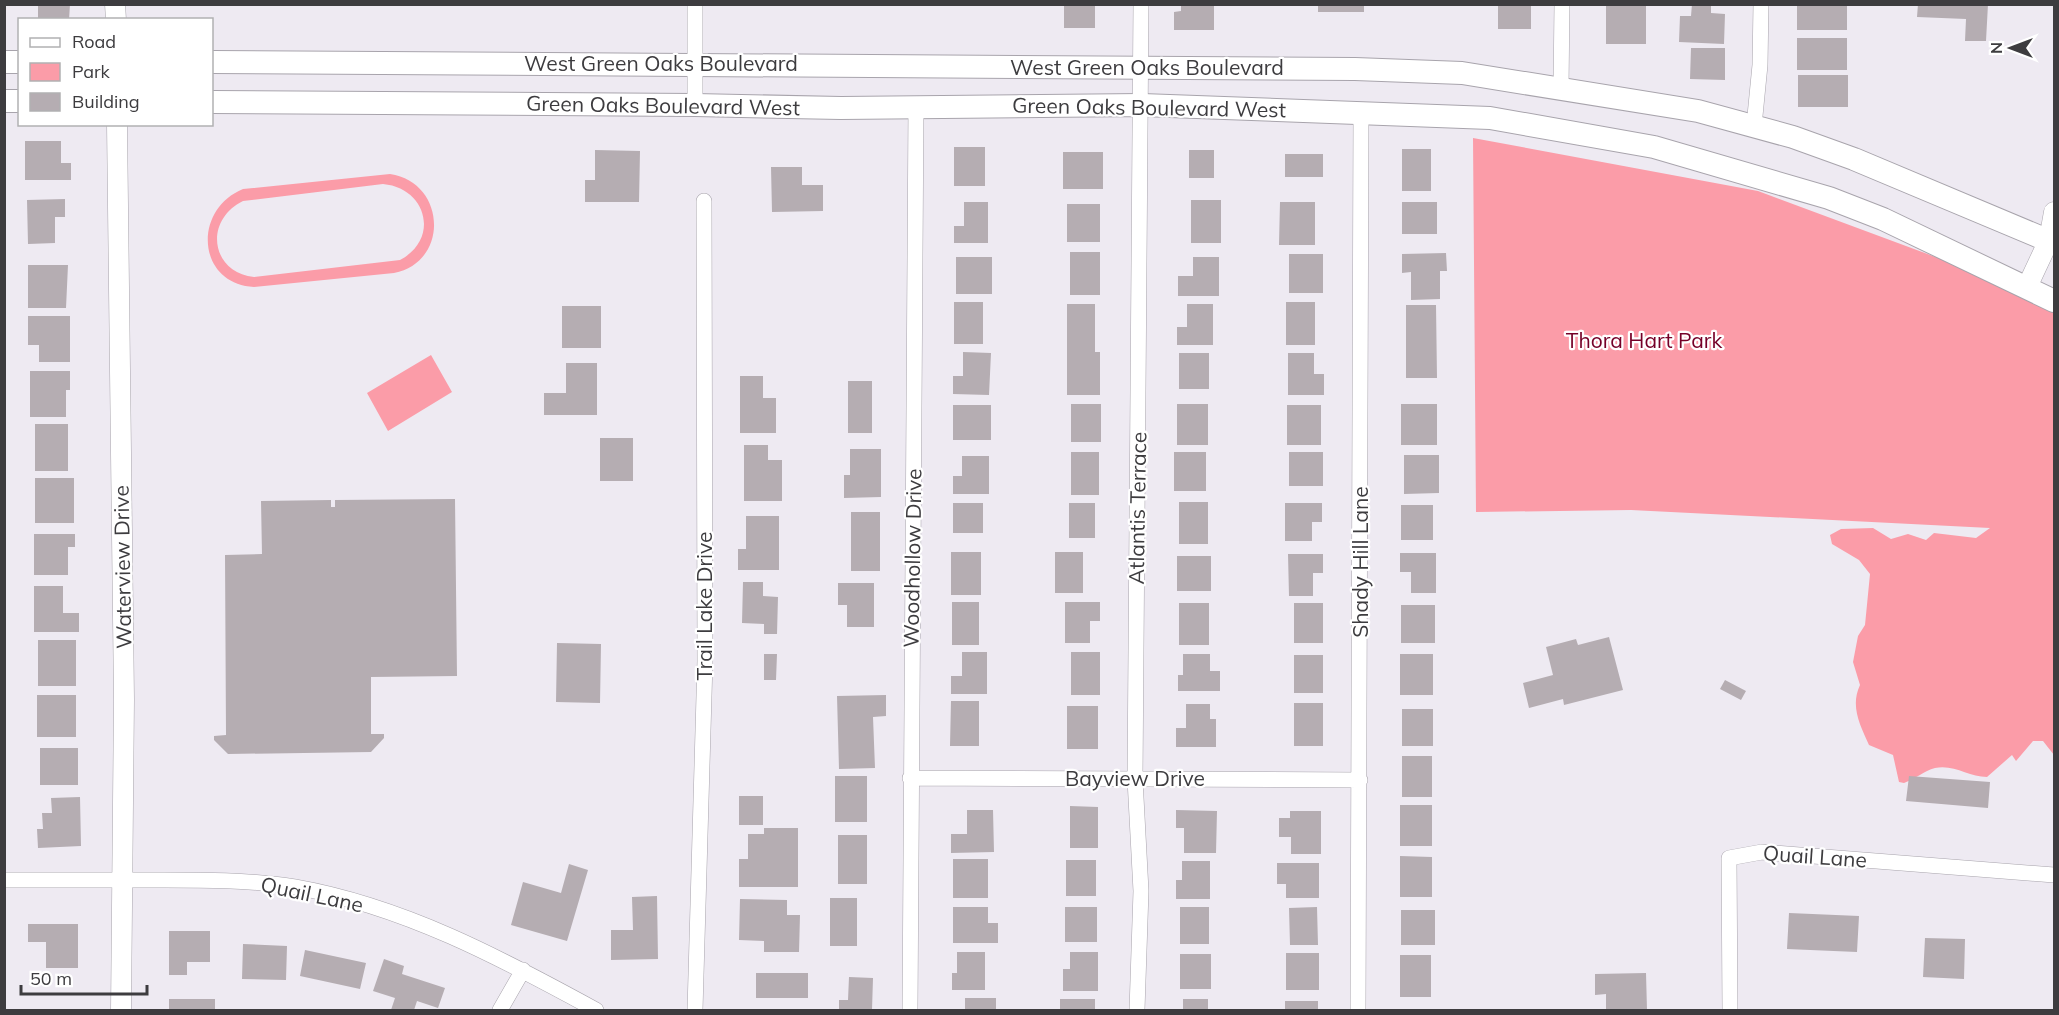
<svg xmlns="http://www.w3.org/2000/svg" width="2059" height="1015" font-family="Mulish,sans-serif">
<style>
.green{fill:#fb9ca8;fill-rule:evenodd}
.building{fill:#b5adb2}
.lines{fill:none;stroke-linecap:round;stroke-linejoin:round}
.minor-casing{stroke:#a8a4ac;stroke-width:16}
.tertiary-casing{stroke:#a8a4ac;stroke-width:21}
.secondary-casing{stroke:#a8a4ac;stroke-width:24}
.minor{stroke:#fff;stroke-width:15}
.tertiary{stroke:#fff;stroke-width:20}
.secondary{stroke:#fff;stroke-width:22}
.labels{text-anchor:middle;stroke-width:4.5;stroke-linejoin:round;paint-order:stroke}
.street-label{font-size:21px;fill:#3d3c3f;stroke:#fff}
.park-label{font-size:21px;fill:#750028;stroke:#fff}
</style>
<rect width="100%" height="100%" fill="#eeeaf2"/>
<path class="green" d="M 1473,138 L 1758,191 L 2054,301 L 2054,755 L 2043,741 L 2033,741 L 2016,761 L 2012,755 L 1987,777 C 1969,777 1954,764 1935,768 C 1924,771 1915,779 1904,783 L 1899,782 L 1893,755 L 1869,745 C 1860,725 1850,706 1860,685 L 1853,662 L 1858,636 L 1865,625 L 1870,574 L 1859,560 L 1832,544 L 1830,535 L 1841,529 L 1873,528 L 1891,539 L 1908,534 L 1926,540 L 1934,533 L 1976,538 L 1990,528 L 1631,510 L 1476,512 Z
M 390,174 C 446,182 450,262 394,273 L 254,287 C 197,284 192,210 243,189 ZM 383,184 C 427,188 440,239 400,260 L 254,277 C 210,272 204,220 243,201 Z
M 431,355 L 452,392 L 388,431 L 367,393 Z"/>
<path class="building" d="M 38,4 L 70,4 L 69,20 L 38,20 Z
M 1064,4 L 1095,4 L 1095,28 L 1064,28 Z
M 1181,4 L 1214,4 L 1214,30 L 1174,30 L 1174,12 L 1181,11 Z
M 1318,4 L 1364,4 L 1364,12 L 1318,12 Z
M 1498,4 L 1531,4 L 1531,29 L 1498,29 Z
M 1606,4 L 1646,4 L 1646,44 L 1606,44 Z
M 1692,4 L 1711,4 L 1711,13 L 1725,14 L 1724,44 L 1679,42 L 1680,16 L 1691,16 Z
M 1797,4 L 1847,4 L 1847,30 L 1797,30 Z
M 1918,4 L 1988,4 L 1986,41 L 1965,41 L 1966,19 L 1917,17 Z
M 1797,38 L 1847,38 L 1847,70 L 1797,70 Z
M 1691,48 L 1725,48 L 1725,80 L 1690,79 Z
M 1798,75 L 1848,75 L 1848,107 L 1798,107 Z
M 25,141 L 61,141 L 61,163 L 71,163 L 71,180 L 25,180 Z
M 954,147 L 985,147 L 985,186 L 954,186 Z
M 1402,149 L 1431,149 L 1431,191 L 1402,191 Z
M 595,150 L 640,151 L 639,202 L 585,202 L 585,180 L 595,180 Z
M 1189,150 L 1214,150 L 1214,178 L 1189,178 Z
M 1063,152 L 1103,152 L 1103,189 L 1063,189 Z
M 1285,154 L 1323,154 L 1323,177 L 1285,177 Z
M 771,167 L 802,167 L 802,185 L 823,185 L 823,211 L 772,212 Z
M 65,199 L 65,217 L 55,217 L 55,243 L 28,244 L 27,200 Z
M 1191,200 L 1221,200 L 1221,243 L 1191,243 Z
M 964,202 L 988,202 L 988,243 L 954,243 L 954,226 L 964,226 Z
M 1280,202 L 1315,202 L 1315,245 L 1279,245 Z
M 1402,202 L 1437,202 L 1437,234 L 1402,234 Z
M 1067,204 L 1100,204 L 1100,242 L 1067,242 Z
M 1070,252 L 1100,252 L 1100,295 L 1070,295 Z
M 1446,253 L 1447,271 L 1440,271 L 1440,299 L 1411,300 L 1411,272 L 1402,273 L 1402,254 Z
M 1289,254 L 1323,254 L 1323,293 L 1289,293 Z
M 956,257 L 992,257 L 992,294 L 956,294 Z
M 1193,257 L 1219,257 L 1219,296 L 1178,296 L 1178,276 L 1193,276 Z
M 28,265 L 68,265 L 66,308 L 28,308 Z
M 954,302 L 983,302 L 983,344 L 954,344 Z
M 1286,302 L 1315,302 L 1315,345 L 1286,345 Z
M 1067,304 L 1095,304 L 1095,352 L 1100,352 L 1100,395 L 1067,395 Z
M 1187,304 L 1213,304 L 1213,345 L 1177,345 L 1177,327 L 1187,327 Z
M 1406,305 L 1436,305 L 1437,378 L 1406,378 Z
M 562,306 L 601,306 L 601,348 L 562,348 Z
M 28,316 L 70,316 L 70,362 L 39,362 L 39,345 L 28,345 Z
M 963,352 L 991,353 L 989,395 L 953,394 L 953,376 L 963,376 Z
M 1179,353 L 1209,353 L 1209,389 L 1179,389 Z
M 1288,353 L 1314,353 L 1314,374 L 1324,374 L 1324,395 L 1288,395 Z
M 566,363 L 597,363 L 597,415 L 544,415 L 544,393 L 566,393 Z
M 30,371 L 70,371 L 70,390 L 66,390 L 66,417 L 30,417 Z
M 740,376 L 763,376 L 763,398 L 776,398 L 776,433 L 740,433 Z
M 848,381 L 872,381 L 872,433 L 848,433 Z
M 1071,404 L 1101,404 L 1101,442 L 1071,442 Z
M 1177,404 L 1208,404 L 1208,445 L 1177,445 Z
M 1401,404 L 1437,404 L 1437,445 L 1401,445 Z
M 953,405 L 991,405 L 991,440 L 953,440 Z
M 1287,405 L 1321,405 L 1321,445 L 1287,445 Z
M 35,424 L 68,424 L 68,471 L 35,471 Z
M 600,438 L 633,438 L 633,481 L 600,481 Z
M 744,445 L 768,445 L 768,460 L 782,460 L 782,501 L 744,501 Z
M 850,449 L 881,449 L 881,497 L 844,498 L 844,475 L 850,475 Z
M 1071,452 L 1099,452 L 1099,495 L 1071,495 Z
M 1174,452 L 1206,452 L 1206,491 L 1174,491 Z
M 1289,452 L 1323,452 L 1323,486 L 1289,486 Z
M 1404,455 L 1439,455 L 1439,493 L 1404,494 Z
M 962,456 L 989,456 L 989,494 L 953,494 L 953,476 L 962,476 Z
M 35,478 L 74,478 L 74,523 L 35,523 Z
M 455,499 L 457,676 L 371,677 L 371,734 L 384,734 L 384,738 L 371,752 L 228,754 L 214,740 L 214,736 L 226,735 L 225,555 L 262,554 L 261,501 L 331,500 L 331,507 L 335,507 L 335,500 Z
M 1179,502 L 1208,502 L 1208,544 L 1179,544 Z
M 953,503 L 983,503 L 983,533 L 953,533 Z
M 1069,503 L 1095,503 L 1095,538 L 1069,538 Z
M 1285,503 L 1322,503 L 1322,522 L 1312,522 L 1312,541 L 1285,541 Z
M 1401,505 L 1433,505 L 1433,540 L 1401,540 Z
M 851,512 L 880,512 L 880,571 L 851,571 Z
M 746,516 L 779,516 L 779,570 L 738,570 L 738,549 L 746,549 Z
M 34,534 L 75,534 L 75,547 L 68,547 L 68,575 L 34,575 Z
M 951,552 L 981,552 L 981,595 L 951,595 Z
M 1055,552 L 1083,552 L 1083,593 L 1055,593 Z
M 1400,553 L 1436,553 L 1436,593 L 1411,593 L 1411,572 L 1400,572 Z
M 1288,554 L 1323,554 L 1323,573 L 1313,573 L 1313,596 L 1289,596 Z
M 1177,556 L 1211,556 L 1211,591 L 1177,591 Z
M 743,582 L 763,582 L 763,596 L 778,597 L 777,634 L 764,634 L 764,624 L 742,623 Z
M 838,583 L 874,583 L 874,627 L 847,627 L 847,605 L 838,605 Z
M 34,586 L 63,586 L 63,613 L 79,613 L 79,632 L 34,632 Z
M 952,602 L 979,602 L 979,645 L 952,645 Z
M 1065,602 L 1100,602 L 1100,621 L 1090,621 L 1090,643 L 1065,643 Z
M 1179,603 L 1209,603 L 1209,645 L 1179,645 Z
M 1294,603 L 1323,603 L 1323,643 L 1294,643 Z
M 1401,605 L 1435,605 L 1435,643 L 1401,643 Z
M 1609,637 L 1623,690 L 1564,705 L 1563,699 L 1529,708 L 1523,683 L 1553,675 L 1546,647 L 1576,639 L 1578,645 Z
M 38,640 L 76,640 L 76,686 L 38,686 Z
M 557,643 L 601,644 L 600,703 L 556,702 Z
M 962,652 L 987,652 L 987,694 L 951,694 L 951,676 L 962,676 Z
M 1071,652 L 1100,652 L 1100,695 L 1071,695 Z
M 764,654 L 777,654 L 776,680 L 764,680 Z
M 1183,654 L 1210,654 L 1210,671 L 1220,671 L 1220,691 L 1178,691 L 1178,675 L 1183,675 Z
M 1400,654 L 1433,654 L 1433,695 L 1400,695 Z
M 1294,655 L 1323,655 L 1323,693 L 1294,693 Z
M 1725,680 L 1746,691 L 1741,700 L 1720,689 Z
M 37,695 L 76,695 L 76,737 L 37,737 Z
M 886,695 L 886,716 L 873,717 L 875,768 L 839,769 L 837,696 Z
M 951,701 L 979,701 L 979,746 L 950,746 Z
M 1294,703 L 1323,703 L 1323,746 L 1294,746 Z
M 1186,704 L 1210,704 L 1210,719 L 1216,719 L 1216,747 L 1176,747 L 1176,728 L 1186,728 Z
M 1067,706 L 1098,706 L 1098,749 L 1067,749 Z
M 1402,709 L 1433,709 L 1433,746 L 1402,746 Z
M 40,748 L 78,748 L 78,785 L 40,785 Z
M 1402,756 L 1432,756 L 1432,797 L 1402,797 Z
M 835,776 L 867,776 L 867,822 L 835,822 Z
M 1909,776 L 1990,782 L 1988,808 L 1906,801 Z
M 739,796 L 763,796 L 763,825 L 739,825 Z
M 80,797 L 81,846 L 38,848 L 37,829 L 43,829 L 42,813 L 52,813 L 51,798 Z
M 1400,805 L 1432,805 L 1432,846 L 1400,846 Z
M 1070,806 L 1098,807 L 1098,848 L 1070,848 Z
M 967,810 L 993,810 L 994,852 L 951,853 L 951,834 L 967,834 Z
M 1176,810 L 1217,811 L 1216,853 L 1184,853 L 1184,828 L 1176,828 Z
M 1290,811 L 1321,811 L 1321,854 L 1291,854 L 1291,837 L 1279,837 L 1279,818 L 1290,818 Z
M 764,828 L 798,828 L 798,887 L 739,887 L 739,859 L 748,859 L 748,834 L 764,834 Z
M 838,835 L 867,835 L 867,884 L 838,884 Z
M 1400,856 L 1432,857 L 1432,897 L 1400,897 Z
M 953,859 L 988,859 L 988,898 L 953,898 Z
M 1066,860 L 1096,860 L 1096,896 L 1066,896 Z
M 1182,861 L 1210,861 L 1210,899 L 1176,899 L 1176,880 L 1182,880 Z
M 1277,863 L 1319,863 L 1319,898 L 1286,898 L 1286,884 L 1277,884 Z
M 569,864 L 588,870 L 567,941 L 511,925 L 523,882 L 561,893 Z
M 657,896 L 658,959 L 611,960 L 611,930 L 633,930 L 632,897 Z
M 830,898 L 857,898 L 857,946 L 830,946 Z
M 740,899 L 787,900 L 787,915 L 800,915 L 799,952 L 764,952 L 764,941 L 739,940 Z
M 953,907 L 988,907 L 988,923 L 998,923 L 998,943 L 953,943 Z
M 1065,907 L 1097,907 L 1097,942 L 1065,942 Z
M 1180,907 L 1209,907 L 1209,944 L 1180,944 Z
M 1317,907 L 1318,945 L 1290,945 L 1289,908 Z
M 1401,910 L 1435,910 L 1435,945 L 1401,945 Z
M 1789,913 L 1859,916 L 1857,952 L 1787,949 Z
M 28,924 L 78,924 L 78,968 L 46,968 L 46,942 L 28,942 Z
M 169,931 L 210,931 L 210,962 L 187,962 L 187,975 L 169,975 Z
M 1925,938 L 1965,939 L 1964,979 L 1923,977 Z
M 243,944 L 287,946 L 286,980 L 242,979 Z
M 305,950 L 366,963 L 360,989 L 300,976 Z
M 957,952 L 985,952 L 985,990 L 952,990 L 952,973 L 957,973 Z
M 1070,952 L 1098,952 L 1098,991 L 1063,991 L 1063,969 L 1070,969 Z
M 1286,953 L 1319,953 L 1319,990 L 1286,990 Z
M 1180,954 L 1211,954 L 1211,989 L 1180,989 Z
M 1400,955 L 1431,955 L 1431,997 L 1400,997 Z
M 384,959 L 404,966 L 402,974 L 445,988 L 438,1008 L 417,1001 L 414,1010 L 391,1010 L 395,998 L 373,991 Z
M 756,973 L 808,973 L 808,998 L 756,998 Z
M 1646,973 L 1647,1010 L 1606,1010 L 1606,994 L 1595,995 L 1595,974 Z
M 849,977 L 873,978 L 872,1010 L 839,1010 L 839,1000 L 848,1000 Z
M 965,998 L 996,998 L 996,1010 L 965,1010 Z
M 169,999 L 215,999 L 215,1010 L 169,1010 Z
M 1060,999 L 1095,999 L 1095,1010 L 1060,1010 Z
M 1183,999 L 1208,999 L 1208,1010 L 1183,1010 Z
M 1285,1001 L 1318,1001 L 1318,1010 L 1285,1010 Z"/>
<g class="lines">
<defs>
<path id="minor" d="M 695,4 L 695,105
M 1561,88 L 1562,4
M 1754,126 L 1760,65 L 1761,4
M 910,778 L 1360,780
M 4,880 C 50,880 95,880 141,880 C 192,880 244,879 295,887 C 403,906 501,958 596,1010
M 500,1010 L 523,970
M 695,1010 L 705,661 L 704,201
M 910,1010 L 916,106
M 1137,1010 L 1141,891 L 1135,779 L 1141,4
M 1358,1010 L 1361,114
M 1730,1010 L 1729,858 L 1762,852 L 2054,875"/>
<path id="tertiary" d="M 115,4 L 116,20
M 117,124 L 124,699 L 121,1010
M 2027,287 L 2049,240 L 2054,212"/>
<path id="secondary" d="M 4,62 L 20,62
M 212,62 L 1355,69 L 1462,73 L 1698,111 L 1793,137 L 1854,159 L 2054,243
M 4,101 L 20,101
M 212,102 L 695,105 L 841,108 L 1142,105 L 1490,118 L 1654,147 L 1829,198 L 1883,219 L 2054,301"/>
</defs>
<use href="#minor" class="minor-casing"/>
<use href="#tertiary" class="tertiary-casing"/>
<use href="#secondary" class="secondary-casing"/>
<use href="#minor" class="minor"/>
<use href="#tertiary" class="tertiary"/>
<use href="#secondary" class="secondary"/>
</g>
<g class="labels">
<g class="street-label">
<text x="661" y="71">West Green Oaks Boulevard</text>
<text x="1147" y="75">West Green Oaks Boulevard</text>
<text transform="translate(663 106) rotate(1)" y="7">Green Oaks Boulevard West</text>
<text transform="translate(1149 108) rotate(1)" y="7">Green Oaks Boulevard West</text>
<text transform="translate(1138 508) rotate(-89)" y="7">Atlantis Terrace</text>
<text transform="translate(913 558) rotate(-89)" y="7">Woodhollow Drive</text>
<text transform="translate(1361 562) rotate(-90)" y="7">Shady Hill Lane</text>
<text transform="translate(123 567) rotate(-91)" y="7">Waterview Drive</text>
<text transform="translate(705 606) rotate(-90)" y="7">Trail Lake Drive</text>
<text x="1135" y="786">Bayview Drive</text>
<text transform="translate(1815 857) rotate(4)" y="7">Quail Lane</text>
<text transform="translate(312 895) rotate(12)" y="7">Quail Lane</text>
</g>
<g class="park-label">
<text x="1644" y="348">Thora Hart Park</text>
</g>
</g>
<rect width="2059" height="1015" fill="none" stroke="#3d3c3f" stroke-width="12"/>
<rect x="18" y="18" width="195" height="108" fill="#ffffff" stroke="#b1b1b2" stroke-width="1.5"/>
<rect x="30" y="38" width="30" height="9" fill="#ffffff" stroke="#b1b1b2" stroke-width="1.5"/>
<text x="72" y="48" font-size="18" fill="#3d3c3f">Road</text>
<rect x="30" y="63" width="30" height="18" fill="#fb9ca8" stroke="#b1b1b2" stroke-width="1.5"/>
<text x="72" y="78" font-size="18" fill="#3d3c3f">Park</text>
<rect x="30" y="93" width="30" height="18" fill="#b5adb2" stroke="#b1b1b2" stroke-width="1.5"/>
<text x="72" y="108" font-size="18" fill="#3d3c3f">Building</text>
<g transform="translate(2011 48) rotate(270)" stroke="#ffffff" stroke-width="4.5" paint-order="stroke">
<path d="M0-4.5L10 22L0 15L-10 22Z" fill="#3d3c3f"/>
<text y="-9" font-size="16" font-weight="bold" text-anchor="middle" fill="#3d3c3f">N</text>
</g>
<path d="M21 985v9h126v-9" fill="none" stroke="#3d3c3f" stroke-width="3"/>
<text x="30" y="985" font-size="18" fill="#3d3c3f" stroke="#ffffff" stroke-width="4.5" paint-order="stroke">50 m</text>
</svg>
